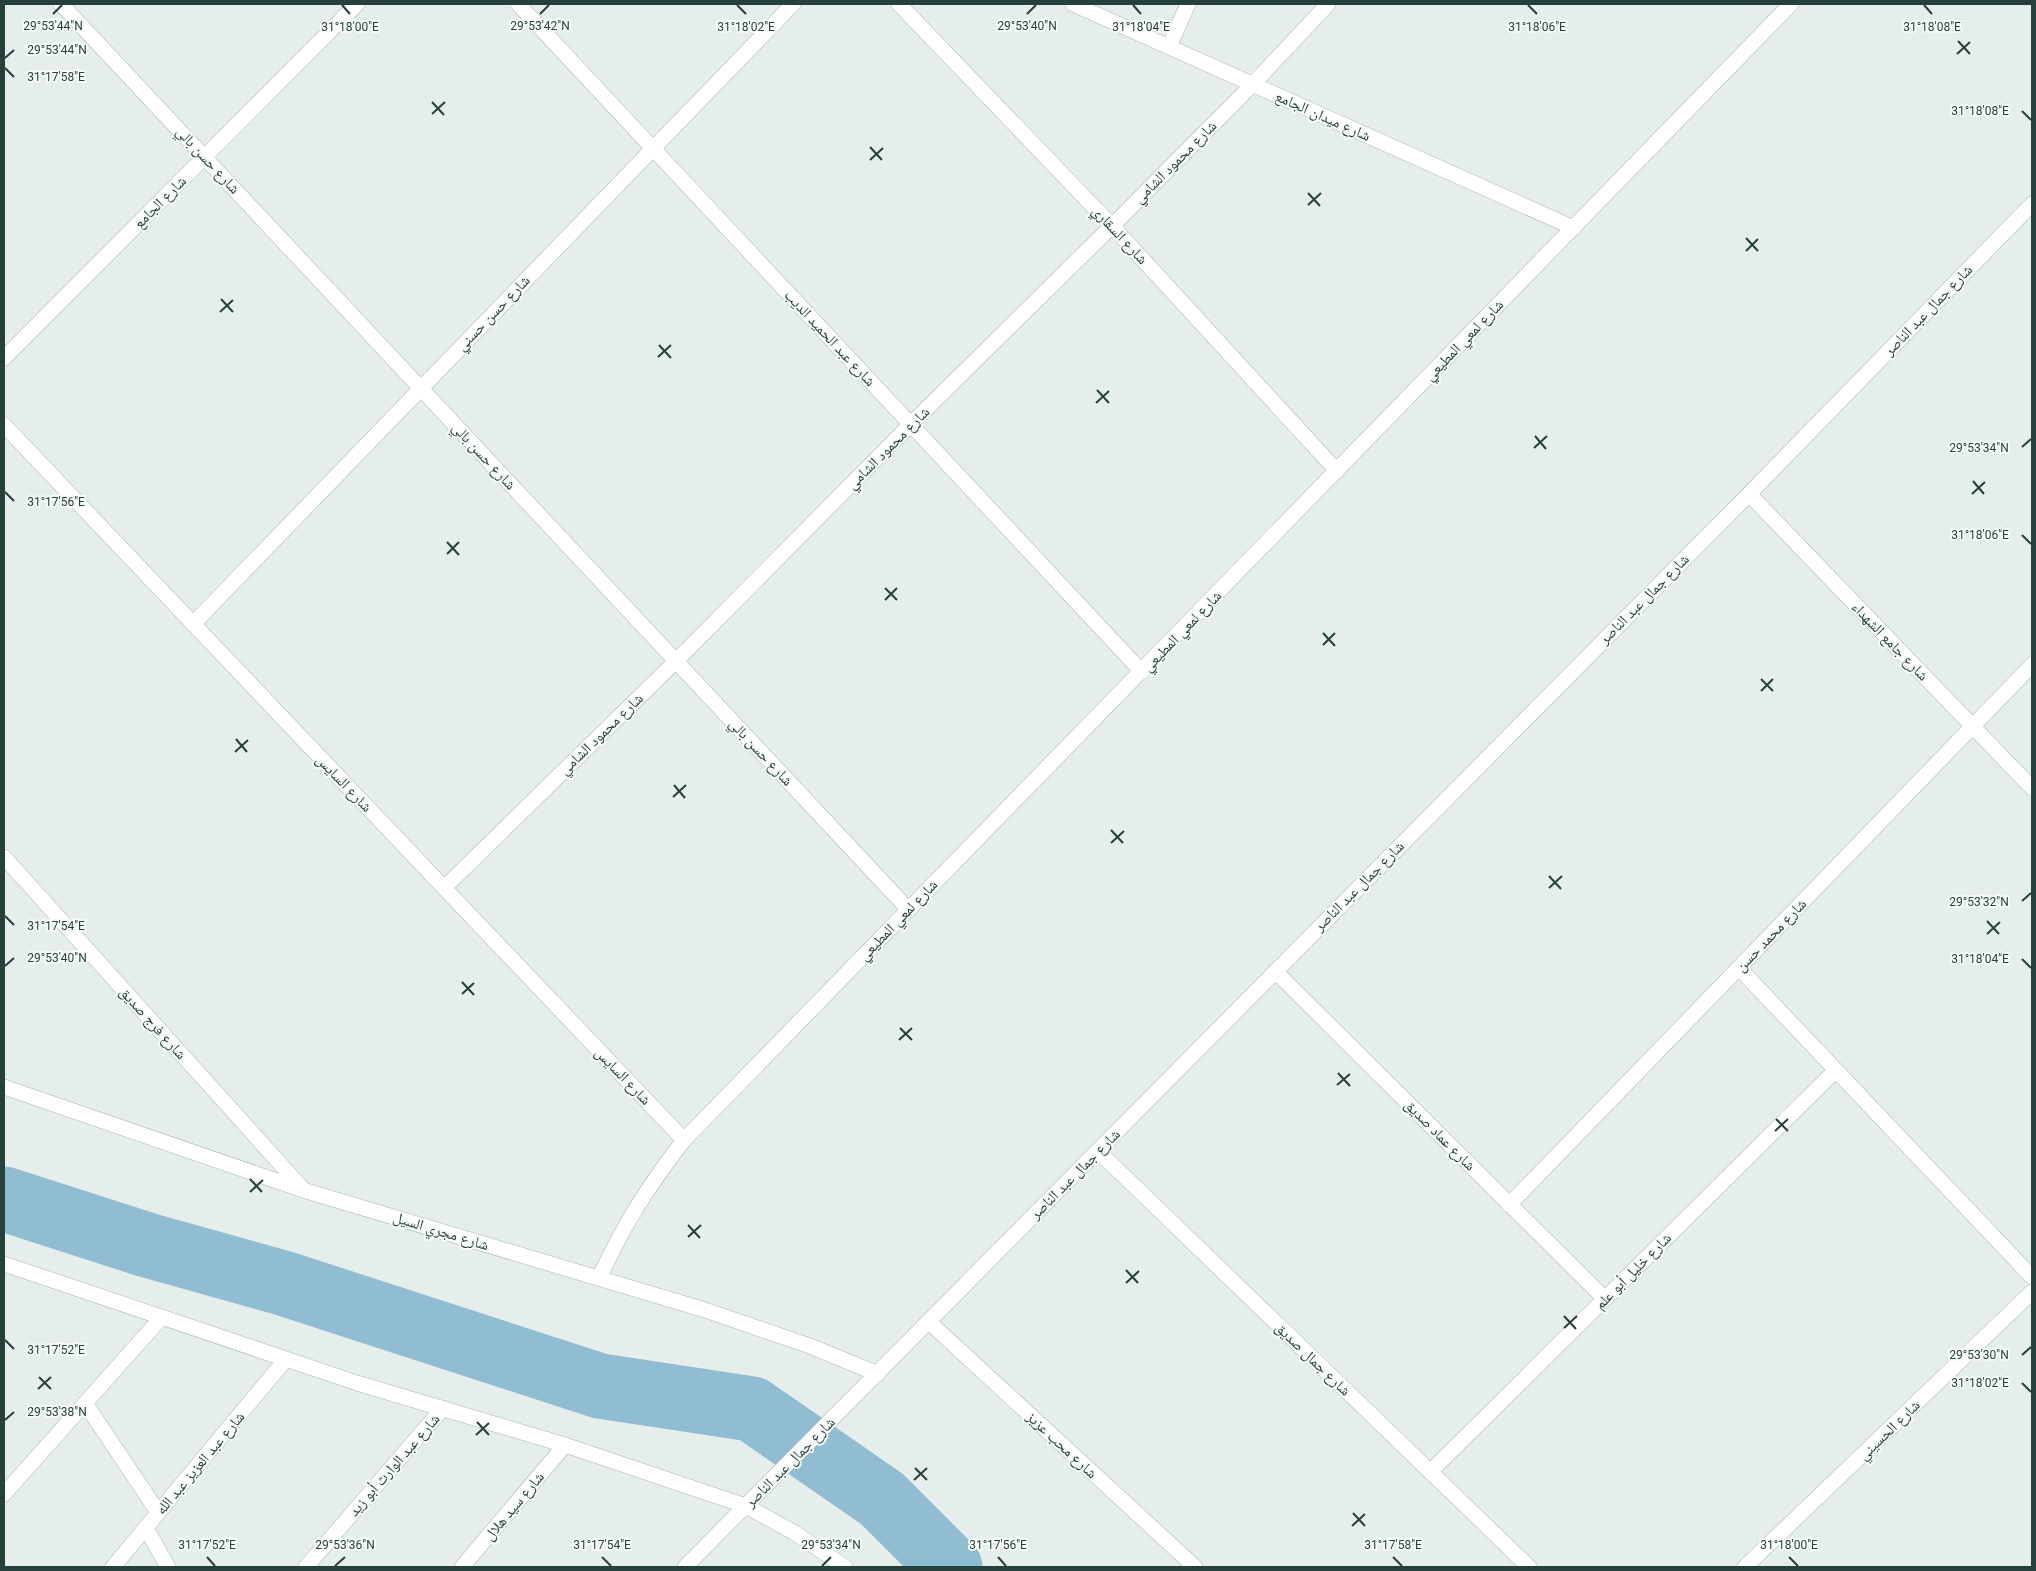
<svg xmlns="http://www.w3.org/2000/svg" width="2036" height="1571" font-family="Roboto,'Noto Naskh Arabic',sans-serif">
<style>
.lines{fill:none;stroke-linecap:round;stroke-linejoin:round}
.river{stroke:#90bdd1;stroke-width:65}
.minor-casing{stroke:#a8b6b4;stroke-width:16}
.minor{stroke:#fff;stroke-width:15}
.ticks{fill:none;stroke:#25403d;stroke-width:2}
.labels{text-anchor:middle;stroke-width:4;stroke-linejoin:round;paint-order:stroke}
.street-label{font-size:15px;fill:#25403d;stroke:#f6faf9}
.ticks-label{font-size:12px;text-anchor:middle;fill:#25403d;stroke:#f6faf9;stroke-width:4;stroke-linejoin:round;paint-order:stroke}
</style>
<rect width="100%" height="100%" fill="#e6eeec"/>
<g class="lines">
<path class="river" d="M 4,1199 L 147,1245 L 283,1283 L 600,1386 L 752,1409 L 882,1499 L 950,1567"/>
<defs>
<path id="minor" d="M 61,4 L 908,909
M 518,4 L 1142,672
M 899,4 L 1112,226 L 1337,471
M 1073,4 L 1574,228
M 1169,47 L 1188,4
M 4,358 L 357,4
M 4,425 L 684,1140
M 1749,494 L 2032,788
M 193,624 L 793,4
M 4,857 L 302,1188
M 444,888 L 676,661 L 911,424 L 1112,226 L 1253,84 L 1328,4
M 1739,968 L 2032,1277
M 1275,971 L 1605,1299
M 4,1087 L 303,1190 L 705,1310 L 810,1346 L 878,1374
M 1098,1151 L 1529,1567
M 1509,1205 L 2032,665
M 4,1264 L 357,1383 L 565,1445 L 746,1506 L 795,1533 L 845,1567
M 599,1278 C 624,1225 648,1186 684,1140 L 1791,4
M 929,1322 L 1195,1567
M 85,1403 L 158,1512
M 1430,1472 L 1836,1070
M 4,1494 L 162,1317
M 146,1528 L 168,1567
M 113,1567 L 286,1359
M 306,1567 L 443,1408
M 462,1567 L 565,1445
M 685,1567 L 1749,494 L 2032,204
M 1745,1567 L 2032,1292"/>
</defs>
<use href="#minor" class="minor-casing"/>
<use href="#minor" class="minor"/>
</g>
<path class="ticks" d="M 342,5 L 350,14M 737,5 L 746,14M 1133,5 L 1141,14M 1528,5 L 1537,14M 1924,5 L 1932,14M 53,14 L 62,5M 540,14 L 549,5M 1027,14 L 1036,5M 1958,41 L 1970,54M 1957,54 L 1970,42M 5,58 L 14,50M 5,68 L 14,77M 432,102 L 444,115M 2022,111 L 2031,120M 432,114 L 445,102M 870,147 L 882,160M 870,160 L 883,148M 1308,193 L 1320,206M 1308,205 L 1321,193M 1746,238 L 1758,251M 1746,251 L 1758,239M 221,299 L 233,312M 220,312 L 233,300M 659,345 L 671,358M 658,357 L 671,345M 1097,390 L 1109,403M 1096,403 L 1109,391M 1535,436 L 1546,449M 2022,447 L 2031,439M 1534,448 L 1547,436M 1973,481 L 1984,494M 5,492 L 14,501M 1972,494 L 1985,482M 2022,535 L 2031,544M 447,542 L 459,555M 447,554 L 459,542M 885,588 L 897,600M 885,600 L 897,588M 1323,633 L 1335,646M 1323,645 L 1335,633M 1761,679 L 1773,691M 1761,691 L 1773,679M 236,739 L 247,752M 235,752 L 248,740M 674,785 L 685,798M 673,797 L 686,785M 1111,830 L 1123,843M 1111,843 L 1124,831M 1549,876 L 1561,889M 1549,888 L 1562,876M 2022,901 L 2031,893M 5,916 L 14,925M 1987,921 L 1999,934M 1987,934 L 2000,922M 2022,959 L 2031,968M 5,966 L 14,958M 462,982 L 474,995M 462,994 L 474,983M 900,1028 L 912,1040M 899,1040 L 912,1028M 1338,1073 L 1350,1086M 1337,1085 L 1350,1074M 1776,1119 L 1788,1131M 1775,1131 L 1788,1119M 250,1179 L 262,1192M 250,1192 L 263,1180M 688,1225 L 700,1238M 688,1237 L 701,1225M 1126,1270 L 1138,1283M 1126,1283 L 1139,1271M 1564,1316 L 1576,1329M 1564,1328 L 1577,1316M 5,1340 L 14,1349M 2022,1355 L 2031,1347M 39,1377 L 51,1389M 2022,1383 L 2031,1392M 38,1389 L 51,1377M 5,1420 L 14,1412M 477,1422 L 489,1435M 476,1435 L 489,1423M 915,1468 L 927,1480M 914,1480 L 927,1468M 1353,1513 L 1365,1526M 1352,1526 L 1365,1514M 207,1557 L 215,1566M 602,1557 L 611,1566M 998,1557 L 1006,1566M 1393,1557 L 1402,1566M 1789,1557 L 1798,1566M 335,1566 L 345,1557M 822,1566 L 831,1557"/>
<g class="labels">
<g class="street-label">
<text transform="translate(1323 116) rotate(24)" y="5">شارع ميدان الجامع</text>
<text transform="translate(208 160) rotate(47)" y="5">شارع حسن بالي</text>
<text transform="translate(1175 162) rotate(-45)" y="5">شارع محمود الشامي</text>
<text transform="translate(160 202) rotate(-45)" y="5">شارع الجامع</text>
<text transform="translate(1120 235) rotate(47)" y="5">شارع السقاري</text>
<text transform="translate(1928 310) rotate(-46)" y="5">شارع جمال عبد الناصر</text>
<text transform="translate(493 313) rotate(-46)" y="5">شارع حسن حسني</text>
<text transform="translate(830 338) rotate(47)" y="5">شارع عبد الحميد الديب</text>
<text transform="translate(1464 340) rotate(-46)" y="5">شارع لمعي المطيعي</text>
<text transform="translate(888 448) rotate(-45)" y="5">شارع محمود الشامي</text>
<text transform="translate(484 456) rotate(47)" y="5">شارع حسن بالي</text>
<text transform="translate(1644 599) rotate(-45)" y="5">شارع جمال عبد الناصر</text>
<text transform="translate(1182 631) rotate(-46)" y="5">شارع لمعي المطيعي</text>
<text transform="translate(1890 641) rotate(46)" y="5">شارع جامع الشهداء</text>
<text transform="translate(601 734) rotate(-44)" y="5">شارع محمود الشامي</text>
<text transform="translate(761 752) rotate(47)" y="5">شارع حسن بالي</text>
<text transform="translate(344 783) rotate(46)" y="5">شارع السايس</text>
<text transform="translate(1359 886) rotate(-45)" y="5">شارع جمال عبد الناصر</text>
<text transform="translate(898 920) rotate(-46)" y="5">شارع لمعي المطيعي</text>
<text transform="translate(1771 935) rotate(-46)" y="5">شارع محمد حسن</text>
<text transform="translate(153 1023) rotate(48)" y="5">شارع فرج صديق</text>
<text transform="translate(623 1076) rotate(46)" y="5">شارع السايس</text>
<text transform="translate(1440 1135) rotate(45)" y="5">شارع عماد صديق</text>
<text transform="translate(1075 1174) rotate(-45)" y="5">شارع جمال عبد الناصر</text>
<text transform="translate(441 1231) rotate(17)" y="5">شارع مجري السيل</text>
<text transform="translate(1633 1271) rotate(-45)" y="5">شارع خليل أبو علم</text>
<text transform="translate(1313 1359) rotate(44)" y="5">شارع جمال صديق</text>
<text transform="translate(1889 1430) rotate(-44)" y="5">شارع الحسيني</text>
<text transform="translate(1062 1445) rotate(43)" y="5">شارع محب عزيز</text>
<text transform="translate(790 1462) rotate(-45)" y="5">شارع جمال عبد الناصر</text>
<text transform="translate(200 1463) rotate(-50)" y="5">شارع عبد العزيز عبد الله</text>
<text transform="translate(394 1465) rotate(-49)" y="5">شارع عبد الوارث أبو زيد</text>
<text transform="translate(514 1506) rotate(-50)" y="5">شارع سيد هلال</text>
</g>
</g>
<g class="ticks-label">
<text x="540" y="30">29°53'42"N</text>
<text x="53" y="30">29°53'44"N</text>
<text x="1027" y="30">29°53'40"N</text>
<text x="746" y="31">31°18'02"E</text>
<text x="1141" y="31">31°18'04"E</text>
<text x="1932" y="31">31°18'08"E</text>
<text x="350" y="31">31°18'00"E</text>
<text x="1537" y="31">31°18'06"E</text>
<text x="57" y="54">29°53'44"N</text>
<text x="56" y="81">31°17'58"E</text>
<text x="1980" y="115">31°18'08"E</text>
<text x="1979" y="452">29°53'34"N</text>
<text x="56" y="506">31°17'56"E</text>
<text x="1980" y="539">31°18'06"E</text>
<text x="1979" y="906">29°53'32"N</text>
<text x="56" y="930">31°17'54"E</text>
<text x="57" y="962">29°53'40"N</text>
<text x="1980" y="963">31°18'04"E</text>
<text x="56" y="1354">31°17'52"E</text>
<text x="1979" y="1359">29°53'30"N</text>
<text x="1980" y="1387">31°18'02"E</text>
<text x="57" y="1416">29°53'38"N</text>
<text x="207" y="1549">31°17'52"E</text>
<text x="602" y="1549">31°17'54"E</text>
<text x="998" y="1549">31°17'56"E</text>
<text x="1393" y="1549">31°17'58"E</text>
<text x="1789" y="1549">31°18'00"E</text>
<text x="345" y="1549">29°53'36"N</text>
<text x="831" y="1549">29°53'34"N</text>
</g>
<rect width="2036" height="1571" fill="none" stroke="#25403d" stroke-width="10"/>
</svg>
